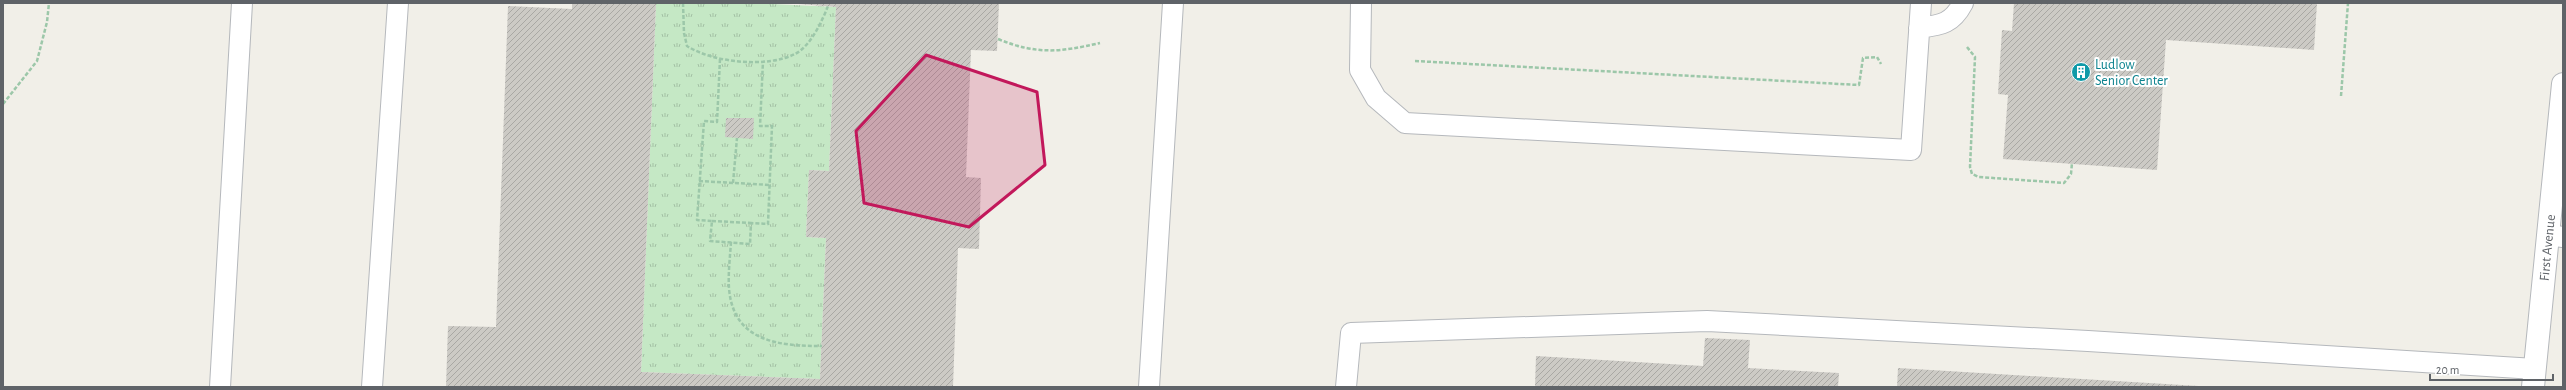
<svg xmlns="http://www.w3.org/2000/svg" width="2566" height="390" font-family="'Alegreya Sans',sans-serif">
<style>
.park{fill:url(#park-tufts)}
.building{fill:url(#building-hatch)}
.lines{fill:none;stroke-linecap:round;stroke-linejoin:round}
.service-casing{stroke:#b5b8bc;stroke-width:22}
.minor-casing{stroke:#b5b8bc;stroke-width:24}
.path{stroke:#9cc7a9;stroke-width:2.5;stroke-dasharray:4 2;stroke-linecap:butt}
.service{stroke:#fff;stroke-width:20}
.minor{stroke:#fff;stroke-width:22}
.marked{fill:#c2185b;fill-opacity:0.2;stroke:#c2185b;stroke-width:3;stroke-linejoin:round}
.labels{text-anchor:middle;stroke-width:4;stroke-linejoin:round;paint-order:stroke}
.culture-label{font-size:14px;fill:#0d838f;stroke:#fff;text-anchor:start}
.street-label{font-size:14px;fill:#5f6368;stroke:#fff}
</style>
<defs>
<pattern id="park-tufts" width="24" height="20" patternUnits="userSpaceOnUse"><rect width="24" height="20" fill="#c5e8c5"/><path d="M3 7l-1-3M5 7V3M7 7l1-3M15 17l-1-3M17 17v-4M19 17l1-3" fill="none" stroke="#a3c0a4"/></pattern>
<pattern id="building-hatch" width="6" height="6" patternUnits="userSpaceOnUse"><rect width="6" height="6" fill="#cccac5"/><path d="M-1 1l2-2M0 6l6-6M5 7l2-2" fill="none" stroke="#a9a8a4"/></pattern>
</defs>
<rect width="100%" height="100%" fill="#f1efe8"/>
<path class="park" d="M 656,3 L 752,3 L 836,7 L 829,171 L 809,170 L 806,237 L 826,238 L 820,379 L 641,372 Z"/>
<path class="building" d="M 572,3 L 656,3 L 641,372 L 820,379 L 826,238 L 806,237 L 809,170 L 829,171 L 836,7 L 786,3 L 999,3 L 997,51 L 971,50 L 966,177 L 981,178 L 979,249 L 958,248 L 953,387 L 446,387 L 448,326 L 496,327 L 508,6 L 572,9 Z
M 2014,3 L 2317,3 L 2314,50 L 2166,40 L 2157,170 L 2003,159 L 2008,95 L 1998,94 L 2002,30 L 2012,31 Z
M 726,118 L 754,118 L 753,139 L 725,137 Z
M 1705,338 L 1750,340 L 1748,368 L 1839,373 L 1838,387 L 1535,387 L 1536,356 L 1703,366 Z
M 1898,368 L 2199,386 L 2199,387 L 1897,387 Z"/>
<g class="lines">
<defs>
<path id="service" d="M 1361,3 L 1360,70 L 1376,98 L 1405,123 L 1911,150 L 1921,3
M 1919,28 C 1941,25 1952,24 1963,3
M 2548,235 L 2563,237
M 220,387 L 242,3
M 372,387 L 398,3
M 1149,387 L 1173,3
M 1346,387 L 1351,333 L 1707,321 L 2088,341 L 2535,369"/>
<g id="minor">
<path id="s1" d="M 2533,387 L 2563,84"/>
</g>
</defs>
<use href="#service" class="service-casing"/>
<use href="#minor" class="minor-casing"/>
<path class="path" d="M 683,3 L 684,33 L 687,46 C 714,63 767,68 795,54 C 811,46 822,21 828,6
M 998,39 C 1037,55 1060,52 1100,43
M 1967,47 L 1975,57 L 1970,167 L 1972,174 L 1979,177 L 2064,183 L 2071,174 L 2072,163
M 720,59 L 717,122 L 704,121 L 697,220 L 712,221 L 710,241 L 750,244 L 751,223 L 768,224 L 772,126 L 760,126 L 763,61
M 1415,61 L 1859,85 L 1863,58 L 1877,57 L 1881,64
M 2341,96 L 2348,3
M 3,104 L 37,61 L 47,22 L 49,3
M 699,181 L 770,185
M 733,183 L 737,138
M 712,221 L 751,223
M 731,242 C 730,257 728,274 729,288 C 733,342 779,346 822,346"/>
<use href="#service" class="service"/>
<use href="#minor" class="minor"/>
</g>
<path class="marked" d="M 926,55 L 1037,92 L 1045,165 L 969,227 L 864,203 L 856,131 Z"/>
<defs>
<symbol id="building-disc" viewBox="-11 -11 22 22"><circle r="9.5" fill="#0f9aa8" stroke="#fff"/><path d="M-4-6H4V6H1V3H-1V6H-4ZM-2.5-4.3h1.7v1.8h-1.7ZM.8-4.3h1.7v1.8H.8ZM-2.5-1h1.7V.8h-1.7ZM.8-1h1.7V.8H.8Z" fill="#fff"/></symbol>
</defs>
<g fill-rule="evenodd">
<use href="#building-disc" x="2070" y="61" width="22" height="22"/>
</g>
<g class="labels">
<g class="culture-label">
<text x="2095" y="69">Ludlow<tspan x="2095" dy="16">Senior Center</tspan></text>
</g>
<g class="street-label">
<text dy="5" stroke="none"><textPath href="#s1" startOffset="140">First Avenue</textPath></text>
</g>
</g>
<rect width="2566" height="390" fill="none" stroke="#5f6368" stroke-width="8"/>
<path d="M2430 374v6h123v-6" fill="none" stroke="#5f6368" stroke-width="2"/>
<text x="2436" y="374" font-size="12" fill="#5f6368" stroke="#ffffff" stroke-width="3" paint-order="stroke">20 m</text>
</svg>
